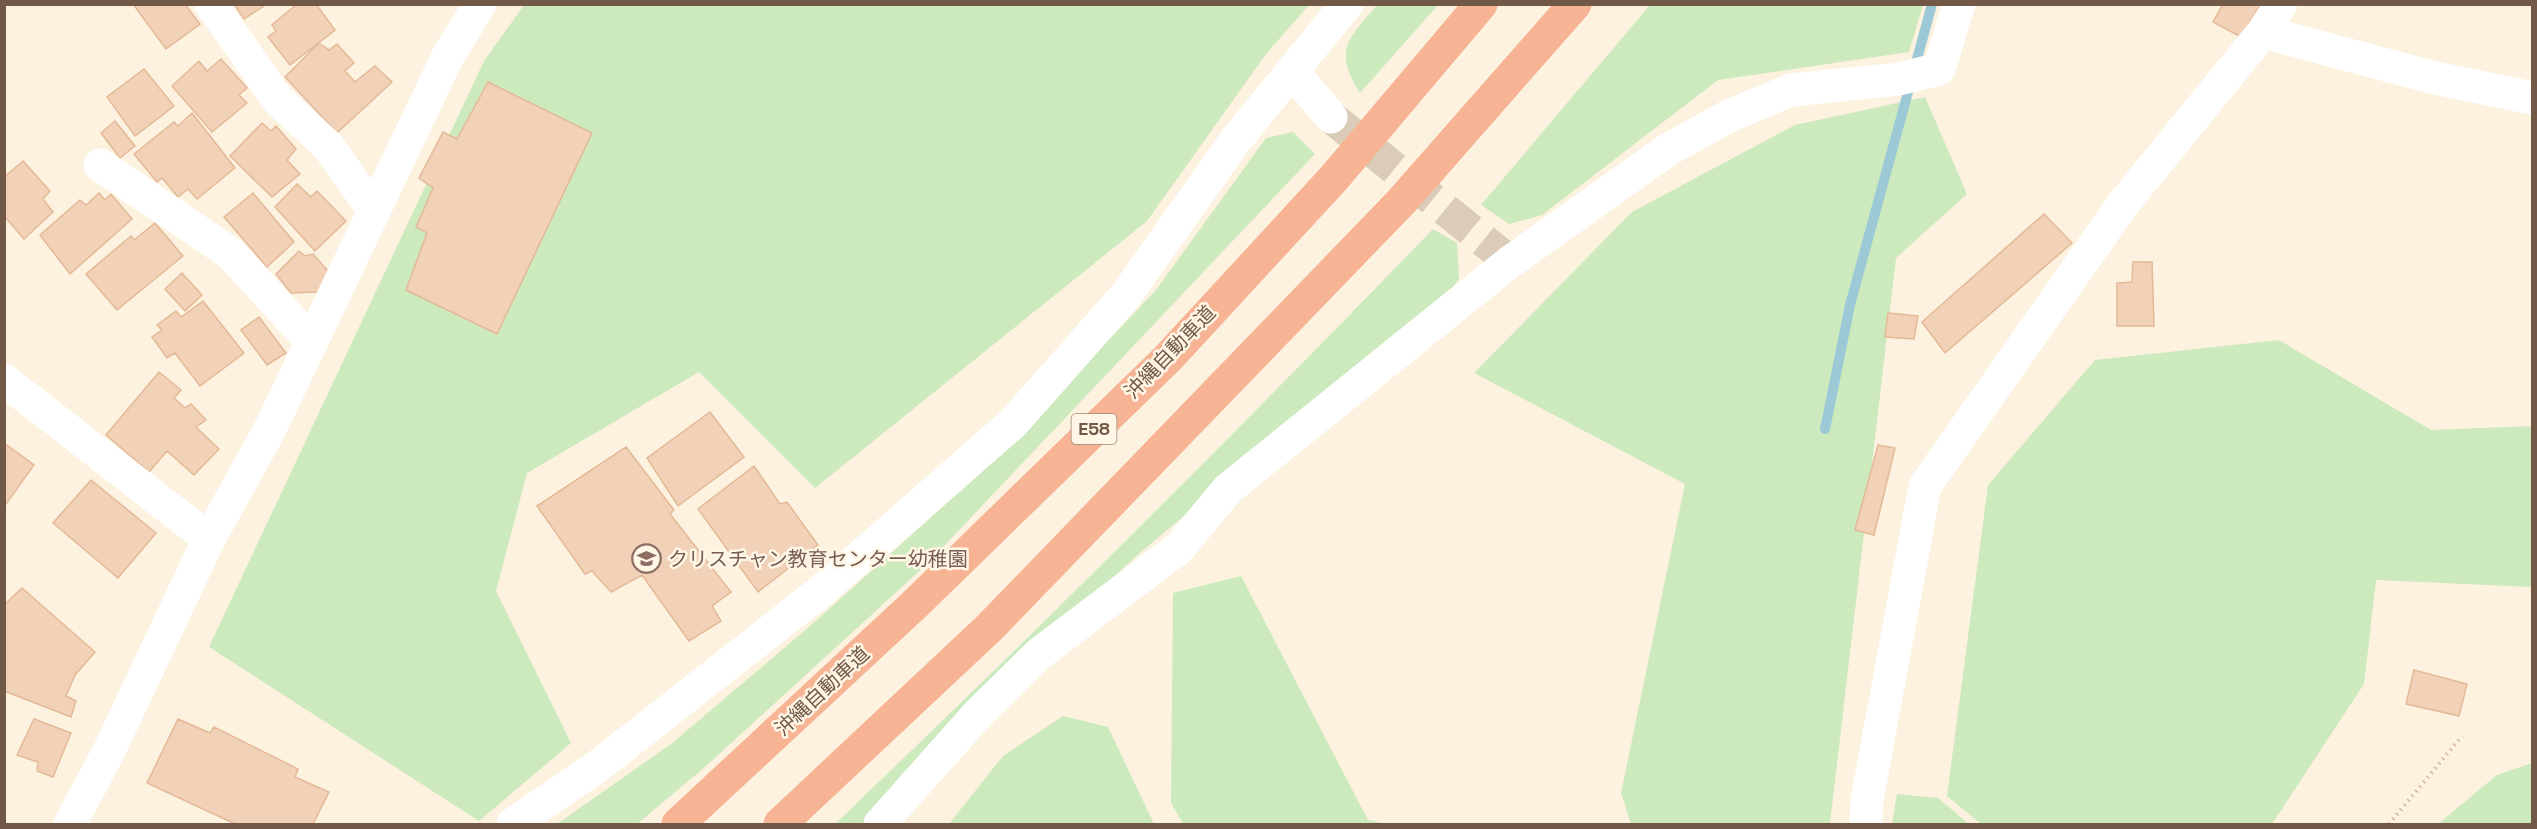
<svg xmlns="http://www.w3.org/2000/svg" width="2537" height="829" font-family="'Space Grotesk','Noto Sans JP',sans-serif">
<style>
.green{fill:#cde9be}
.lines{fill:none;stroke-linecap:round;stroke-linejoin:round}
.stream{stroke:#9bcad6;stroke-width:10}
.building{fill:#f1d1b7;stroke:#e4b997;stroke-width:1.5}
.street-tunnel{stroke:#daccb9;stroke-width:33;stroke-dasharray:33 16;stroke-linecap:butt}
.path{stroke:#d5b59b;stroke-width:4;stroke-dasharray:1.5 4.5;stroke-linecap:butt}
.street{stroke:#fff;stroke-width:33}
.highway{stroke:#f7b495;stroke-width:33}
.labels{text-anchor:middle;stroke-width:5;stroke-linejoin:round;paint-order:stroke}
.shield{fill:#fff6e5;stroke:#9c8876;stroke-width:1.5}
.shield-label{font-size:18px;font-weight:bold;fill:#725947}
.street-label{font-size:20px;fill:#725947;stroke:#fff6e5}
.education-label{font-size:20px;fill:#785e54;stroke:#fff6e5;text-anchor:start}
</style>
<rect width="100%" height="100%" fill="#fcf2df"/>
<path class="green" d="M 524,5 L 1309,5 L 1266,54 L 1147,221 L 815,488 L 699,372 L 527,473 L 496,591 L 571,743 L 479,821 L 209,647 L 484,61 Z
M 1377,5 L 1438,5 L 1360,93 C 1333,51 1348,39 1377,5 Z
M 1650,5 L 1650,4 L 1923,5 L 1909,52 L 1718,80 L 1542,215 L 1509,224 L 1481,205 Z
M 1925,97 L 1967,194 L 1896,258 L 1830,824 L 1631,824 L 1621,793 L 1685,484 L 1474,373 L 1632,212 L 1795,125 Z
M 1293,132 L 1315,154 L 927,564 L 705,767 L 637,824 L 557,824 L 671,744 L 809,627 L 996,459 L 1156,290 L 1266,138 Z
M 1433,229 L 1457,243 L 1459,279 L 1449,293 L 1141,552 L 942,734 L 869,824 L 835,824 C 1038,630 1237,432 1433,229 Z
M 2279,340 L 2431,430 L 2532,426 L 2532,587 L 2376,580 L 2364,684 L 2272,824 L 1981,824 L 1947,796 L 1988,485 L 2095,360 Z
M 1241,576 L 1368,820 L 1389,824 L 1183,824 L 1171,803 L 1173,593 Z
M 1063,716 L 1108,727 L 1154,824 L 949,824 L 1003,756 Z
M 2532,763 L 2532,824 L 2438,824 L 2497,775 Z
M 1897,794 L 1938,798 L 1969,824 L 1892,824 Z"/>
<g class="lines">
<path class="stream" d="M 1825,429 L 1850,305 L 1932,4"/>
</g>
<path class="building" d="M 133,4 L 185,4 L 200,24 L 166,49 Z
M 234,4 L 267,4 L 244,19 Z
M 297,4 L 316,4 L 335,30 L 290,65 L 268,37 L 276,31 L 272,25 Z
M 2223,4 L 2261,4 L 2241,37 L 2213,22 Z
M 319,43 L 329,50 L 337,44 L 354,63 L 345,71 L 355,82 L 375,66 L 392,82 L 337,133 L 285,77 Z
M 221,59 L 247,88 L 239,95 L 247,103 L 212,132 L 172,86 L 199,61 L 207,71 Z
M 144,69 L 174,106 L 135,136 L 107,97 Z
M 488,82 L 592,133 L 497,334 L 406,290 L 427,233 L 416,227 L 433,188 L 419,178 L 443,132 L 457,139 Z
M 192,113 L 235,168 L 197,199 L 188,189 L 178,197 L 162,178 L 157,182 L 134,154 L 174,122 L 178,126 Z
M 115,121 L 135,146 L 120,158 L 101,133 Z
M 262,123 L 271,131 L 276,126 L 296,149 L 287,160 L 300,174 L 272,197 L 230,156 Z
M 23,161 L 50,191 L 43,199 L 53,212 L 24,239 L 4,216 L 4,177 Z
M 297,184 L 311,197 L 317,191 L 346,221 L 315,251 L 275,207 Z
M 99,193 L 105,200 L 111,194 L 132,219 L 70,274 L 40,235 L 80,200 L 86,205 Z
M 253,193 L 294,242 L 267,267 L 224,217 Z
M 2044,214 L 2072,243 L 1945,353 L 1922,322 Z
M 155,223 L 183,256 L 117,310 L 86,274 L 131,236 L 134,240 Z
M 299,251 L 305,256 L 313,254 L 329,272 L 318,292 L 291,293 L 276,274 Z
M 2133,262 L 2152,262 L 2154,326 L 2117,326 L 2117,283 L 2132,282 Z
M 182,273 L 202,295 L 185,311 L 165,289 Z
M 203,301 L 244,353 L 200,386 L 175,353 L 167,358 L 152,337 L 162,330 L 157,325 L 176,311 L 181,317 Z
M 1888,313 L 1918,316 L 1914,339 L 1885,337 Z
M 259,317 L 286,353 L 267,365 L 241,330 Z
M 159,372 L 181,390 L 174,398 L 185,408 L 191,404 L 206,420 L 196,427 L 219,449 L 194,475 L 167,451 L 149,472 L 106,435 Z
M 710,412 L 744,457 L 678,506 L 647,458 Z
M 4,443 L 34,465 L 4,507 Z
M 1878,445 L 1895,448 L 1874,535 L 1855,530 Z
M 626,447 L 674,510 L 670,514 L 731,592 L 712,606 L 721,621 L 689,641 L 642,575 L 611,592 L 592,571 L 585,574 L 537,506 Z
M 754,466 L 780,504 L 787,502 L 818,545 L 758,592 L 698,509 Z
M 91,480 L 156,533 L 118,578 L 53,523 Z
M 22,588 L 95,652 L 75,675 L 66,696 L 76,701 L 71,717 L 4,691 L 4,605 Z
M 2414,670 L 2467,684 L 2459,716 L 2406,704 Z
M 34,719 L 71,733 L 53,777 L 37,771 L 38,762 L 17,755 Z
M 178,719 L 210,733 L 214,727 L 298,769 L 295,777 L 329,792 L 313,824 L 235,824 L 147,783 Z"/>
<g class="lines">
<path class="street-tunnel" d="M 1331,117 L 1510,262"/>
<path class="path" d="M 2389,824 L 2462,736"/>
<path class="street" d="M 211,4 L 278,100 L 328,146 L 374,211
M 2263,32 L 2435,78 L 2532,98
M 1292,71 L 1331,117
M 100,165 L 230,253 L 312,342
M 4,380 L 209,539
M 70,824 L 109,751 L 209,539 L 270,429 L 448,56 L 480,4
M 513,824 L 598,766 L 820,592 L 1013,423 L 1126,295 L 1235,141 L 1347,4
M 880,824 L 977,715 L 1039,654 L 1179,548 L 1228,489 L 1510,262 L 1669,149 L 1729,116 L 1791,90 L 1899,79 L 1939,69 L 1959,4
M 1866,824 L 1867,800 L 1925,486 L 2123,204 L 2263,32 L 2281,4"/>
<path class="highway" d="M 678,824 L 913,606 L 1168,358 L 1334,178 L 1481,4
M 780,824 L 990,627 L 1401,202 L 1575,4"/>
</g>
<defs>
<symbol id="school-ring" viewBox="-11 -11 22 22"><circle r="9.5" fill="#fff6e5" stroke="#8d6e63" stroke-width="1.5"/><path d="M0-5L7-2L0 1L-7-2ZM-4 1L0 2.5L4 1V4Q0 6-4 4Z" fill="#8d6e63"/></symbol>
</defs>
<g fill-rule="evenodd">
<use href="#school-ring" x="630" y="542" width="33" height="33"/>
</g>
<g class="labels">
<rect class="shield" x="1071.5" y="414" width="45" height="30" rx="4.5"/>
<g class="shield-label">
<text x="1094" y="435">E58</text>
</g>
<g class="street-label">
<text transform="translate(1170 352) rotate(-46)" y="7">沖縄自動車道</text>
<text transform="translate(822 691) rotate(-43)" y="7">沖縄自動車道</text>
</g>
<g class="education-label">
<text x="668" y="566">クリスチャン教育センター幼稚園</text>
</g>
</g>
<rect width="2537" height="829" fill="none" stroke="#725947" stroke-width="12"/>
</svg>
